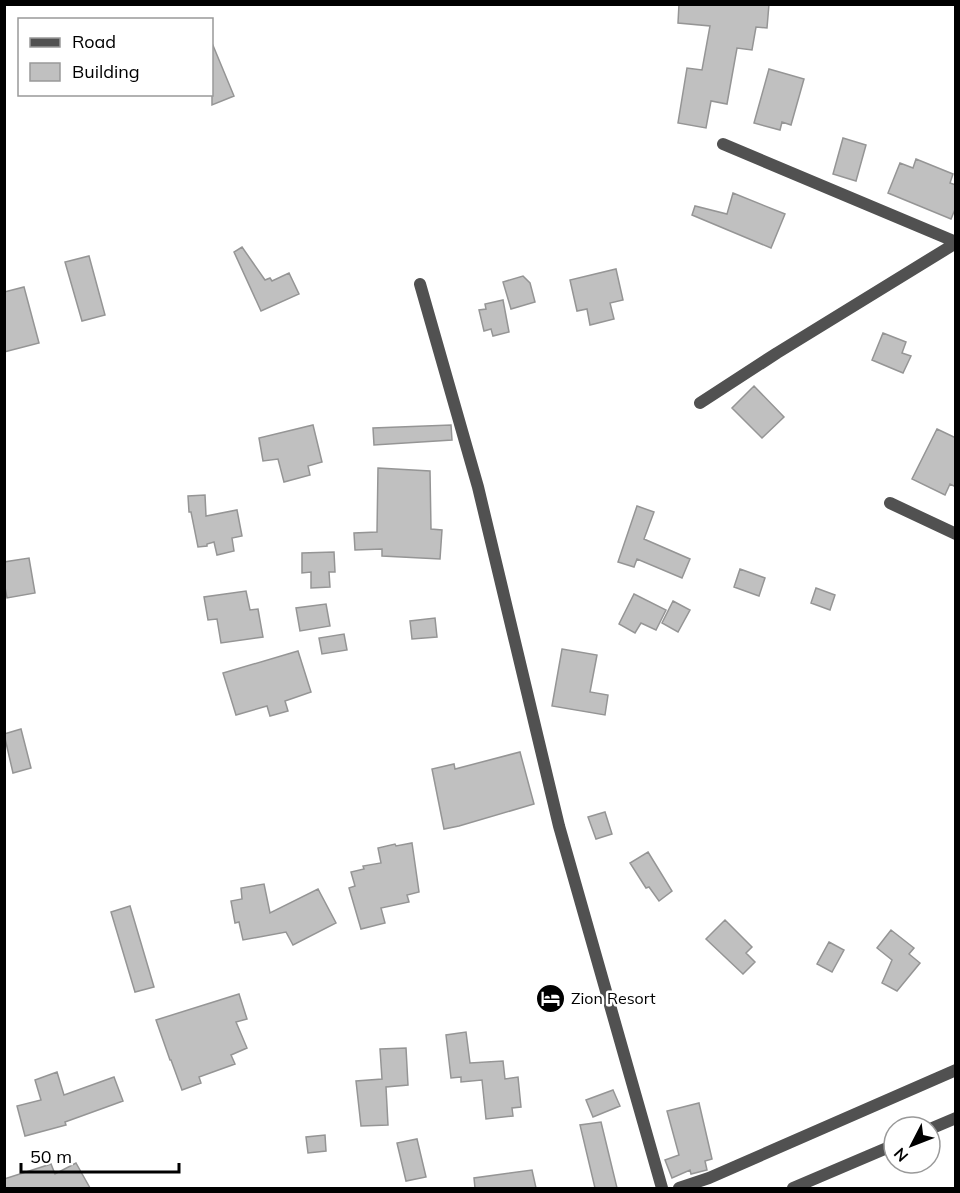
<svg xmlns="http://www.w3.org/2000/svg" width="960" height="1193" font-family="Mulish,sans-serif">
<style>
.building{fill:#c0c0c0;stroke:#959595;stroke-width:1.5}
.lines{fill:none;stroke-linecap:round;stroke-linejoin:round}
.minor{stroke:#515151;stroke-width:12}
.tertiary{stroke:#515151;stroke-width:12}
.labels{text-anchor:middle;stroke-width:5;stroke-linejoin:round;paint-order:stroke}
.poi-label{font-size:16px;fill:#000;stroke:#fff;text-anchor:start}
</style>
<rect width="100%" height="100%" fill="#fff"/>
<path class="building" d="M 679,4 L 769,4 L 767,28 L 756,27 L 752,50 L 737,48 L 727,104 L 711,101 L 706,128 L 678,123 L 687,68 L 702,70 L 710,26 L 678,23 Z
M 212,43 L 234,96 L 212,105 Z
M 769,69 L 804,79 L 791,125 L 782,122 L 780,130 L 754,123 Z
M 843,138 L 866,145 L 856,181 L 833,174 Z
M 916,159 L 953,174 L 950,183 L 956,185 L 956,207 L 951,219 L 888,193 L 900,163 L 913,168 Z
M 733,193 L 785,214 L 771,248 L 692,215 L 695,206 L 727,214 Z
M 242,247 L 265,280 L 270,278 L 272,281 L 289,273 L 299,294 L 261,311 L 234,252 Z
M 89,256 L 105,315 L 82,321 L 65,262 Z
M 616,269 L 623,300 L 610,303 L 614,319 L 590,325 L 587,309 L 577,311 L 570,280 Z
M 523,276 L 530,283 L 535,302 L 511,309 L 503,282 Z
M 24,287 L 39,343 L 4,352 L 4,292 Z
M 503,300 L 509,332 L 493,336 L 491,329 L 484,331 L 479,310 L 486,309 L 485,304 Z
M 883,333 L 906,342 L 902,353 L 911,356 L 903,373 L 872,360 Z
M 754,386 L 784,417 L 762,438 L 732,408 Z
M 313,425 L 322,462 L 308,466 L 310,475 L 284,482 L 278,459 L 263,461 L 259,438 Z
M 451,425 L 452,440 L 374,445 L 373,428 Z
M 937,429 L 956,438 L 956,487 L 950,484 L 945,495 L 912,479 Z
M 378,468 L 430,471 L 431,529 L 442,530 L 440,559 L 382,556 L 382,549 L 355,550 L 354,533 L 377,532 Z
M 205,495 L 206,516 L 237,510 L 242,536 L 232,538 L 234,551 L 217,555 L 214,542 L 207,544 L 207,546 L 198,547 L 191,512 L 189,512 L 188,496 Z
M 637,506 L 654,512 L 644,539 L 690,559 L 682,578 L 637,559 L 634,567 L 618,562 Z
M 334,552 L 335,572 L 329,572 L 330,587 L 311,588 L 311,572 L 302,573 L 302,553 Z
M 29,558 L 35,593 L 7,598 L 4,582 L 4,562 Z
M 740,569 L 765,578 L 759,596 L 734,587 Z
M 816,588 L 835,595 L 830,610 L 811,603 Z
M 246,591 L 250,610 L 258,609 L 263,637 L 221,643 L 217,619 L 208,620 L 204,597 Z
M 634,594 L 666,610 L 656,630 L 641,623 L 635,633 L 619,624 Z
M 673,601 L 690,610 L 678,632 L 662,623 Z
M 326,604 L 330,626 L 300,631 L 296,608 Z
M 435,618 L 437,637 L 412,639 L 410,621 Z
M 344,634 L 347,650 L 322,654 L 319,638 Z
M 562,649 L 597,655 L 590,692 L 608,695 L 605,715 L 552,706 Z
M 298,651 L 311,692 L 285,701 L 288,711 L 270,716 L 267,706 L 236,715 L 223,673 Z
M 21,729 L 31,768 L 13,773 L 4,734 Z
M 520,752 L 534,804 L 459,826 L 444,829 L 432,769 L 454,764 L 455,769 Z
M 605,812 L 612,834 L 596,839 L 588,817 Z
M 412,843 L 419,892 L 407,895 L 409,902 L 381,908 L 385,923 L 361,929 L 349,888 L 355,886 L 351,872 L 364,869 L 363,866 L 381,863 L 378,848 L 395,844 L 396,846 Z
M 648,852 L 672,891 L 659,901 L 649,887 L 646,888 L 630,863 Z
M 264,884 L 270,913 L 318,889 L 336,923 L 293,945 L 286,932 L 243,940 L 239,922 L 235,923 L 231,901 L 242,899 L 241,888 Z
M 130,906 L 154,987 L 135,992 L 111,912 Z
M 725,920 L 752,947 L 746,953 L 755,962 L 743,974 L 706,939 Z
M 891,930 L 914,948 L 909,954 L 920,963 L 897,991 L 882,983 L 892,960 L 877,948 Z
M 829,942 L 844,950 L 832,972 L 817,964 Z
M 239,994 L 247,1019 L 236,1022 L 247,1048 L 231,1055 L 235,1064 L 199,1077 L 201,1083 L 182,1090 L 171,1060 L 170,1060 L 156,1020 Z
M 466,1032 L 470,1063 L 503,1061 L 505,1079 L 518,1077 L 521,1107 L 512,1108 L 513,1116 L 486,1119 L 482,1080 L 461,1082 L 461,1077 L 451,1078 L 446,1035 Z
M 406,1048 L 408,1085 L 386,1087 L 388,1125 L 361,1126 L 356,1081 L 382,1079 L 380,1049 Z
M 57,1072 L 64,1095 L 114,1077 L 123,1101 L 65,1122 L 66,1125 L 25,1136 L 17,1106 L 41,1100 L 35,1080 Z
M 613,1090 L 620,1106 L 593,1117 L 586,1100 Z
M 699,1103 L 712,1159 L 705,1161 L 707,1170 L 691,1174 L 690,1170 L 672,1178 L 665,1160 L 679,1155 L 667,1111 Z
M 601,1122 L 617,1188 L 595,1188 L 580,1125 Z
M 325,1135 L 326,1151 L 308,1153 L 306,1137 Z
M 417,1139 L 426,1177 L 406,1181 L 397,1143 Z
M 76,1163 L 90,1188 L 4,1188 L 4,1179 L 51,1164 L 55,1174 Z
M 532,1170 L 536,1188 L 475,1188 L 474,1178 Z"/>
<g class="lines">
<path class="minor" d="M 723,144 L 956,242
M 420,284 L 478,487 L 559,826 L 662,1188
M 700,403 L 777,353 L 956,243
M 890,503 L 956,534
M 679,1188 L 709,1178 L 956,1070"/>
<path class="tertiary" d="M 930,1129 L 956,1118
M 793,1188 L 894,1145"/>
</g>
<defs>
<symbol id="hotel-disc" viewBox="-11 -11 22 22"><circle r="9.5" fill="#000" stroke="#fff"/><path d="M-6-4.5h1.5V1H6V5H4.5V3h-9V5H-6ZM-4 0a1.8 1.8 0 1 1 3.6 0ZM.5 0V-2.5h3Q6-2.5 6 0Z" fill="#fff"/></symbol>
</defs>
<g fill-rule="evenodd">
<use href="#hotel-disc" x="534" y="982" width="33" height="33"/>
</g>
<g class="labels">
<g class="poi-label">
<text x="571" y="1004">Zion Resort</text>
</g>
</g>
<rect width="960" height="1193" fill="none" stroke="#000000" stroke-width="12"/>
<rect x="18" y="18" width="195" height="78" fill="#ffffff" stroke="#999999" stroke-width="1.5"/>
<rect x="30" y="38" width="30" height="9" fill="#515151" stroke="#999999" stroke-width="1.5"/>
<text x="72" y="48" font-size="18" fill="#000000">Road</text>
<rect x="30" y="63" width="30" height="18" fill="#c0c0c0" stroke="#999999" stroke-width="1.5"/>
<text x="72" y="78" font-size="18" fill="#000000">Building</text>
<g transform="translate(912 1145) rotate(228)"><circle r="28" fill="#ffffff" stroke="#999999" stroke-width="1.5"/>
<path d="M0-4.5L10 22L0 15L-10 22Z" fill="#000000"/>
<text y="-9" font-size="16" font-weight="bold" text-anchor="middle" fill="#000000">N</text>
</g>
<path d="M21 1163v9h158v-9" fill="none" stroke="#000000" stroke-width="3"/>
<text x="30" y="1163" font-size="18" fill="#000000" stroke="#ffffff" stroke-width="4.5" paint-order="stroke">50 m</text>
</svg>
